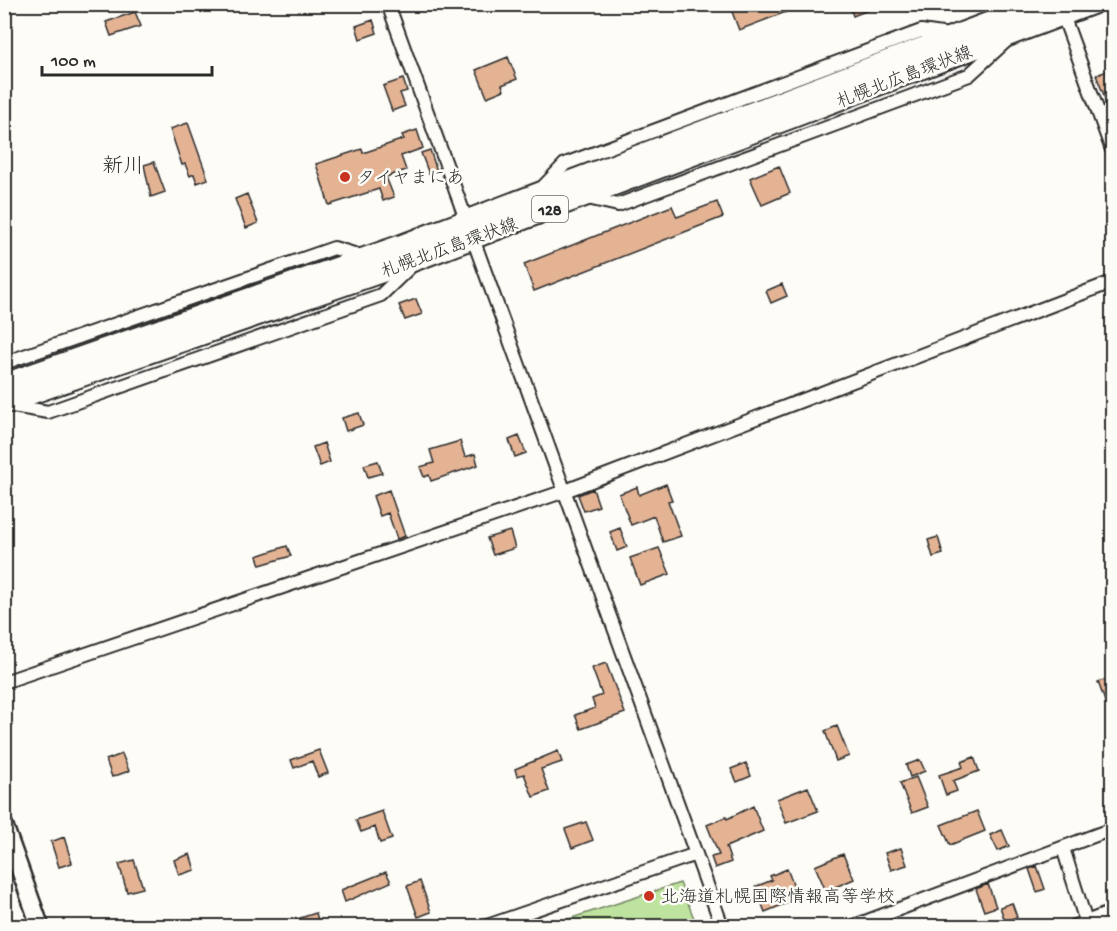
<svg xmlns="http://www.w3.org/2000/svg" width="1117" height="931" font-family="'Gochi Hand','Klee One',sans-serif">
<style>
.green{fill:#bee39e;stroke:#748764;stroke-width:1.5}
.building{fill:#e3b394;stroke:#2b2b2b;stroke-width:1.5}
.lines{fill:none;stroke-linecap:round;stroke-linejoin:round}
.minor-casing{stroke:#2b2b2b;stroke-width:16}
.tertiary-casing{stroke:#2b2b2b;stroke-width:21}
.primary-casing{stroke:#2b2b2b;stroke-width:24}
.minor{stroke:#fdfcf7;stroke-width:12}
.tertiary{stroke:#fdfcf7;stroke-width:16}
.primary{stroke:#fdfcf7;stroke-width:20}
.poi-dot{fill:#c8321e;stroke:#fdfcf7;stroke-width:2}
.labels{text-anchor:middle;stroke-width:5;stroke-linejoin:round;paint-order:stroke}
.shield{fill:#fdfcf7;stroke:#6a6a68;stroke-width:1.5}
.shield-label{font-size:16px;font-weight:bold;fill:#2b2b2b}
.street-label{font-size:18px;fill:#2b2b2b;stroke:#fdfcf7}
.poi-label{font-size:18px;fill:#2b2b2b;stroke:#fdfcf7;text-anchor:start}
.quarter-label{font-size:21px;fill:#2b2b2b;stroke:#fdfcf7}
</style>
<rect width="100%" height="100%" fill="#fdfcf7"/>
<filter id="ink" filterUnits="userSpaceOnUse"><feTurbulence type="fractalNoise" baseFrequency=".0167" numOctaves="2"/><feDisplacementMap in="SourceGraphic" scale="12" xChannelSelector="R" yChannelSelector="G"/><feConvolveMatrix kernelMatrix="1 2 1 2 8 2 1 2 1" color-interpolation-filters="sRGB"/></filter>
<g filter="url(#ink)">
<path class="green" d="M 680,883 L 697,926 L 547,926 Z"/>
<path class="building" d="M 729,4 L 804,4 L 804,5 L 739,30 Z
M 849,4 L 881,4 L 881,5 L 853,16 Z
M 135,12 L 141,26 L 111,36 L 106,22 Z
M 373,20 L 377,33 L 360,39 L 356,26 Z
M 508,57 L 517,79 L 502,85 L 504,90 L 487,97 L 476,70 Z
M 1113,69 L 1113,116 L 1112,116 L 1096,75 Z
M 403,79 L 407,91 L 400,93 L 405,106 L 392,111 L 383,86 Z
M 188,123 L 208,179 L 197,183 L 194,174 L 190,176 L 185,164 L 182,165 L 170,129 Z
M 417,130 L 423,148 L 401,156 L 406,170 L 386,177 L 394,197 L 383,201 L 379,189 L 329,205 L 316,164 L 362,149 L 363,153 L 404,139 L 402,135 Z
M 430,150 L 437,171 L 429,174 L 421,153 Z
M 154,162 L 165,192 L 151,197 L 144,165 Z
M 779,166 L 790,193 L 762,205 L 750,178 Z
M 247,194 L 258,223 L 246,228 L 235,199 Z
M 717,202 L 723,217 L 534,291 L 524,264 L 672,206 L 677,217 Z
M 782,284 L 787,296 L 771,303 L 766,291 Z
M 416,299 L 422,314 L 405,320 L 399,305 Z
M 359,413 L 363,425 L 346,431 L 342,418 Z
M 519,436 L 526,453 L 515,457 L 509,440 Z
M 460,441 L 465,457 L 475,454 L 478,465 L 431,481 L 429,475 L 424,477 L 420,467 L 434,463 L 430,450 Z
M 324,443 L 330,462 L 320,466 L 313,447 Z
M 378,461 L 382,473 L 368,477 L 364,465 Z
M 666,484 L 672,500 L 668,501 L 681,536 L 663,542 L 654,516 L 631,525 L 619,494 L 637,487 L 639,495 Z
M 593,489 L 599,506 L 584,511 L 578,495 Z
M 389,490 L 405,536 L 397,539 L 388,513 L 380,516 L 373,496 Z
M 620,528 L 627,547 L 617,551 L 610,532 Z
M 510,531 L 515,548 L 493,555 L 487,538 Z
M 938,537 L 943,554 L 933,557 L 928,540 Z
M 287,546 L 291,556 L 260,565 L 257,556 Z
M 659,548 L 670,574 L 640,585 L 630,558 Z
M 606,663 L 625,713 L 581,729 L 575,715 L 595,708 L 592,699 L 602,695 L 592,668 Z
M 1113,677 L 1113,718 L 1111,718 L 1098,682 Z
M 837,726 L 849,756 L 836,761 L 825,731 Z
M 319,750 L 328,773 L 318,777 L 312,761 L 294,768 L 291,760 Z
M 558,751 L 562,762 L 541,769 L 549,791 L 533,797 L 524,774 L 517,776 L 515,769 Z
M 122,754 L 129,771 L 112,777 L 106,760 Z
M 974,757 L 979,771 L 953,781 L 957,791 L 946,795 L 939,775 L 963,767 L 961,762 Z
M 920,760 L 925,771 L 910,777 L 906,765 Z
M 746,763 L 751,776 L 737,782 L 731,769 Z
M 916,777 L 928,807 L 912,813 L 900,783 Z
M 808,787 L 818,811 L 786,823 L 777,799 Z
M 753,806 L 763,831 L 726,847 L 731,862 L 715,868 L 711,857 L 719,855 L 707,825 L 726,817 L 727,819 Z
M 382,811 L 392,839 L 380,843 L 375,827 L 361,832 L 356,820 Z
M 977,811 L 985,831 L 950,845 L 941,825 Z
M 586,822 L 593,840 L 572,848 L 565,829 Z
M 1002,830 L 1009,846 L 998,851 L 990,835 Z
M 64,837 L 72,863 L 59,867 L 51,842 Z
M 901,848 L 907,865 L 891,870 L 885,853 Z
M 190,854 L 195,870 L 179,875 L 174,860 Z
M 843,854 L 854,879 L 826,891 L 815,866 Z
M 134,860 L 143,888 L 127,892 L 119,864 Z
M 1037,866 L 1045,889 L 1037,892 L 1029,869 Z
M 787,869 L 799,898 L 765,912 L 755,887 L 772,880 L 770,876 Z
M 386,872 L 391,882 L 345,902 L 341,890 Z
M 420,881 L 431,912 L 418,917 L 407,886 Z
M 988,884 L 996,907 L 984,911 L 976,889 Z
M 1012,903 L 1017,917 L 1005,921 L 1000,907 Z
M 316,913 L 320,927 L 300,927 L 297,919 Z"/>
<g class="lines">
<defs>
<path id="minor" d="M 388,4 L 722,926
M 1059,4 L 1112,150
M 542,188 L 565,164 L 921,31 L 949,35
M 583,197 L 618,205 L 969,75 L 1006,41
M 4,363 L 334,248 L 364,257
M 7,405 L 48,412 L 381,295 L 413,264
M 4,682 L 565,491 L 1112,282
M 1063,848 L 1086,922 L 1074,926
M 1086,922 L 1112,912
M 487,926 L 696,854
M 854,926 L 1112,829"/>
<path id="tertiary" d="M 4,825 L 40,926"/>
<path id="primary" d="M 4,384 L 399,246 L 1038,4
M 4,403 L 405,264 L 1092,4"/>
</defs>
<use href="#minor" class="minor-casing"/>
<use href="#tertiary" class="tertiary-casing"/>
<use href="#primary" class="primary-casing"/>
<use href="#minor" class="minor"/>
<use href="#tertiary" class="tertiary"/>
<use href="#primary" class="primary"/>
</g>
</g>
<g class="poi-dot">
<circle cx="345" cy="177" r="6"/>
<circle cx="649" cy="896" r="6"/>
</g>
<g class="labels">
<rect class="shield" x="532" y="196" width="36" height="26" rx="4.5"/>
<g class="shield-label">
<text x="550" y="215">128</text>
</g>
<g class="street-label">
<text transform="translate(904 76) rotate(-21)" y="6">札幌北広島環状線</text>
<text transform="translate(449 247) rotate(-20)" y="6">札幌北広島環状線</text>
</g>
<g class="poi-label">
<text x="357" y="183">タイヤまにあ</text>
<text x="661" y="902">北海道札幌国際情報高等学校</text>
</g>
<g class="quarter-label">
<text x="123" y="172">新川</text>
</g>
</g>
<rect width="1117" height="931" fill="none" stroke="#fdfcf7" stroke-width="24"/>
<rect x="12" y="12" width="1093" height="907" fill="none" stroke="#2b2b2b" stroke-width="2" filter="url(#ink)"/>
<path d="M42 66v9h170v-9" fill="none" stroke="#2b2b2b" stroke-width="3"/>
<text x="51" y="66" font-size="18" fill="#2b2b2b" stroke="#fdfcf7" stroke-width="4.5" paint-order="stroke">100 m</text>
</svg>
